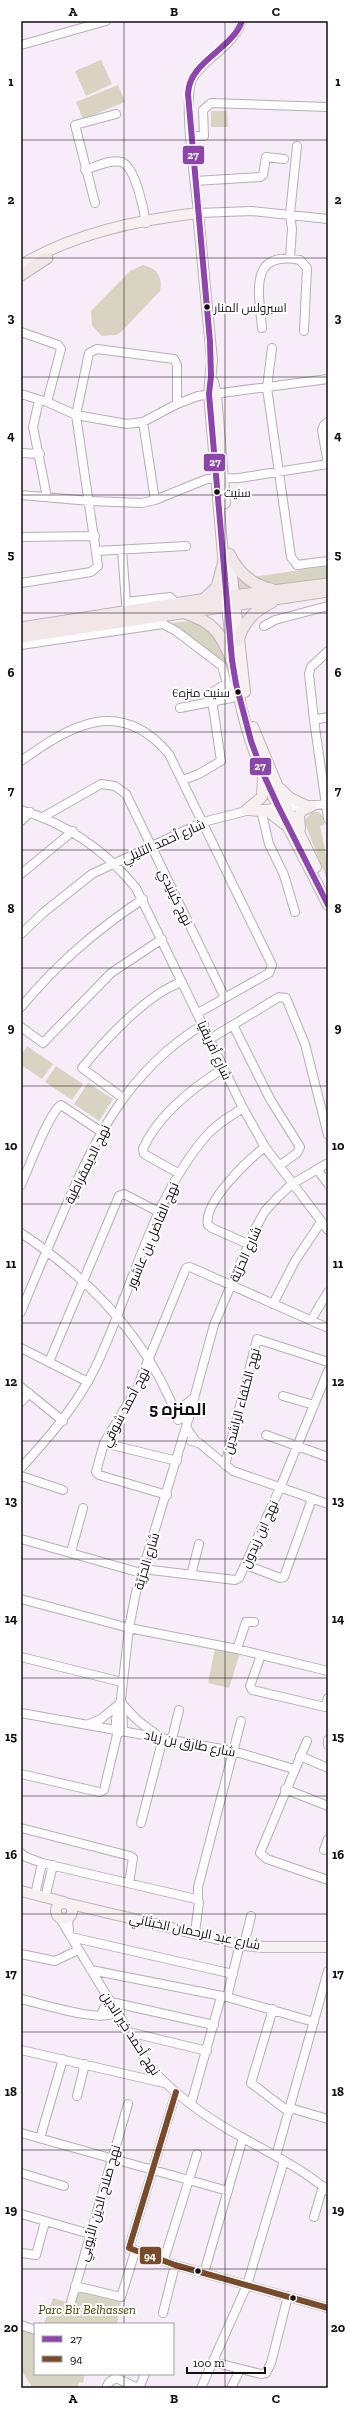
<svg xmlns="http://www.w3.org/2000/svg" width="349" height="2409" font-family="'Zilla Slab',Cairo,serif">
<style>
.green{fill:#d7d4c1}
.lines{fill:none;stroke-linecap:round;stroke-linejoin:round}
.minor-casing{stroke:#b7aeb8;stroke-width:10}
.major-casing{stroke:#c1b3b8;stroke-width:12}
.highway-casing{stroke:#c1b3b8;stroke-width:13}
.minor{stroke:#fefcfe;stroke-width:8}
.major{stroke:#f6f0f1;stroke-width:10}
.highway{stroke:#f1e7e9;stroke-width:11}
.bus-1-casing{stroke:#fff;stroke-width:9}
.bus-2-casing{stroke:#fff;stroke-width:9}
.bus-1{stroke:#8e44ad;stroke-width:6}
.bus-2{stroke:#7a4b2a;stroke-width:6}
.grid{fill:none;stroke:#150d16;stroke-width:1;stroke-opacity:0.55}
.bus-dot{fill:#150d16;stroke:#fff;stroke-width:1.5}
.labels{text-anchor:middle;stroke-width:4;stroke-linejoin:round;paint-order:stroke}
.bus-label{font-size:12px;fill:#150d16;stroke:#fff;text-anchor:start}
.street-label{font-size:13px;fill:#150d16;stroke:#fff}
.park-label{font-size:13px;font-style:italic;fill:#414203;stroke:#fff}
.district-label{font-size:17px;font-weight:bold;fill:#150d16;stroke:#fff}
.line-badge{stroke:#fff;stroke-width:1.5}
.badge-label{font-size:11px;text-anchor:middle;font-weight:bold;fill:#fff}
.neatline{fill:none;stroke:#150d16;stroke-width:1.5}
.grid-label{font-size:13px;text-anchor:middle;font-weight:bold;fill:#150d16}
</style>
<rect width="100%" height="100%" fill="#f7edf8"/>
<path class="green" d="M 101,60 L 112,84 L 86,96 L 75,71 Z
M 118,85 L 125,102 L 83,119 L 76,102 Z
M 211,111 L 227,111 L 228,127 L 211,127 Z
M 143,265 C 157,268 163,277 160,291 L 122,331 L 116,335 L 102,336 L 92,326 L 91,311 L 130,271 Z
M 328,566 L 328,579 L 239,592 L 236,571 L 253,577 Z
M 189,621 C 210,624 224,642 225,663 L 172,623 Z
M 312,812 L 319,812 L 324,818 L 324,825 L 320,826 L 328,864 L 328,883 L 304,821 Z
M 27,1046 L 53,1064 L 42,1079 L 21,1065 L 21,1055 Z
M 56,1066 L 83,1084 L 72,1100 L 45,1082 Z
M 88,1083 L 113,1099 L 99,1121 L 74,1104 Z
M 215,1648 L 240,1653 L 229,1688 L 208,1683 Z
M 78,2290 L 121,2301 L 117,2324 L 44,2324 L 53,2298 L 73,2304 Z
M 21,2326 L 35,2330 L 35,2374 L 85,2374 L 83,2383 L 79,2382 L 77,2388 L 33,2388 L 21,2370 Z"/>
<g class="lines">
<defs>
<path id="minor" d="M 242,21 C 234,45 208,56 194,76 C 181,94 196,187 198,213 L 252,211 L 328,219
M 21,45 L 106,21
M 191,136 L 204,136 L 203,110 L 211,103 L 328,107
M 85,170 C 95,167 110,159 121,162 C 135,165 144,210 146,223
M 195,181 L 260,177 L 263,175 L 266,157 L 284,159
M 95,203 L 75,125 L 116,114
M 290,258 L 292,229 L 290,214 L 297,146
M 262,328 C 259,293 248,250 300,260 L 307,268 L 304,331
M 21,332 L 58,345 L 61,349 L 47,402
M 272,348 L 267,388 L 291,557 L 297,565 L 328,561
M 21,394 L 47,402 L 76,415 L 127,424 L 143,422 L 177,404 L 198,396 L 328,379
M 39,400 L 33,427 L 47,497
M 143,422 L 155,500
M 21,453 L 40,454
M 328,464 L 322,430 L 324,425 L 328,422
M 21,495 L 90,501 L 142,503 L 155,500 L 207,479 L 239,478 L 328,464
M 21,537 L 95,536
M 122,550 L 126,602
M 97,551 L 186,546
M 21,583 L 91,572 L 98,566 L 76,415 L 89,353 L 97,349 L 174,359 L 177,365 L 177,404
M 127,613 L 126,602 L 170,597 L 177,604
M 264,626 L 275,620 L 328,606
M 21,645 L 163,624 L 176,631 L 222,666 L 231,698
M 180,708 L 236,697
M 328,717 L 314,720 L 328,819
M 314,720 L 309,674 L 311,667 L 328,651
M 21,761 C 71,725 120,696 169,754 L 272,965 L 269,973 L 198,1013
M 183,780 L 199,774 L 221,761 L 211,693 L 226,684
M 21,810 C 68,824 105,850 136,888 L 243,1108 L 265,1147 L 328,1230
M 261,810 L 269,844 L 284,875 L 295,912
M 43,817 L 101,784 L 115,786 L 126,794 L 225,998
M 21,821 L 30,812
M 21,874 L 73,831
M 21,934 L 43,913 L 92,874 L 203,822 L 250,810 L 328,804
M 21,1007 C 58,963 95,931 143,899
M 233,1025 L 270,1099 L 300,1147 L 297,1153 L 279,1166
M 21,1027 L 43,1043 L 111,973 L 162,939
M 210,1039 L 279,997 L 286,998 L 305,1044 L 328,1135
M 123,1098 L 82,1068 C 105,1040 148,993 182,982
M 317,1169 L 328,1184
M 178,1173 L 144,1154 L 143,1149 C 157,1116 194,1087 224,1068
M 21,1185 C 28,1170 49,1112 61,1105 L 100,1131
M 21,1233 C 90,1279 149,1340 178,1419 L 189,1418
M 248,1244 L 212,1228 L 208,1225 C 203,1202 248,1160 265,1147
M 273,1304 L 295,1261 L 321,1222
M 21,1312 C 33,1282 46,1252 59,1222 C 93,1142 126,1071 204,1024
M 311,1320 L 328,1292
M 21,1348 L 88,1382
M 49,1362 L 119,1196 L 124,1194 L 159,1212
M 21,1387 L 63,1421
M 283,1396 L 314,1405
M 21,1402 L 29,1393
M 178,1420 L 180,1409 L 194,1398
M 266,1435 L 328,1457
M 191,1441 L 199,1443 L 233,1471 L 328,1504
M 196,1442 L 186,1427 L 190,1413 L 214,1325 L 255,1229 L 265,1211 L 278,1197 L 292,1184 L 328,1163
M 104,1443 L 177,1461
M 225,1465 L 257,1339 L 328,1362
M 21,1468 C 50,1436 77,1405 96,1366 C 132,1291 151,1199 207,1135 C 217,1124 230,1116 243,1108
M 21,1476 L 63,1490
M 167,1495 L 99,1475 L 96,1472 L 104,1443 L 136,1390 L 186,1268 L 190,1267 L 328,1328
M 21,1539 L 141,1573
M 71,1552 L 83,1508
M 246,1565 L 280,1578 L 284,1577 L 312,1499
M 143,1569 L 235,1580 L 239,1578 L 280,1488 L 328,1371
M 191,1575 L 199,1544
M 21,1599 L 129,1628 L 237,1649 L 328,1671
M 237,1649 L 246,1622 L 254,1622
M 261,1655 L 250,1686 L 252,1690 L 325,1707 L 328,1698
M 21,1657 L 122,1682
M 21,1713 L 233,1751 L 294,1769
M 89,1724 L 101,1719 L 119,1704 L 122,1704 L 137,1720 L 157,1735
M 119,1733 L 123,1730 L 122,1703
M 172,1739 L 179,1710
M 328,1740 L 328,1745
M 307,1741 L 260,1853 L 267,1859 L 328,1880
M 300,1756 L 328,1768
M 21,1774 L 99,1792 L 104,1790 L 117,1735 C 114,1723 117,1710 121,1699 L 129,1628 L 136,1592 L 186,1427
M 285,1789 L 328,1806
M 141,1823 L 163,1738
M 21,1828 L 130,1856 L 133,1858 L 129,1883
M 324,1850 L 328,1839
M 21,1853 L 26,1857 L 42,1863 L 196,1899 L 199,1902 L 195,1932
M 35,1895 L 42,1863
M 45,1898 L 53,1865
M 198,1901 L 198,1887 L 241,1721
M 59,1917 L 150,2067 C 176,2096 210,2120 245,2139 C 273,2155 303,2169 328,2191
M 68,1918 L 69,1933
M 71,1937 L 233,1974
M 244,1945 L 251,1916
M 21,1954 L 55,1961 L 78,1950
M 91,1970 L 227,1997 L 314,2022
M 227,1997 L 240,1944
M 21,1999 C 40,2003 102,2024 116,2012
M 111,2002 L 214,2025
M 273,2009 L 251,2083 L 289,2112
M 100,2016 L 109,1999
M 129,2032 L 207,2051
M 21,2050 L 164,2083
M 176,2092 L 129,2248 L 175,2265 L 328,2308
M 77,2096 L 85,2064
M 191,2104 L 221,1997
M 290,2108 L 328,2119
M 21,2133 L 228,2191
M 40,2138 L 63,2059
M 276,2156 L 328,1971
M 21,2173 L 64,2186
M 21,2214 L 90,2234
M 314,2217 L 323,2186
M 21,2253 L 36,2255 L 45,2222
M 164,2260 L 197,2154
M 204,2273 L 243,2138
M 75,2286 L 121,2297 L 135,2252
M 71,2302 L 128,2104
M 163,2313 L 175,2265
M 21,2325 L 35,2330
M 213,2362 L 261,2374 L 266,2373 L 271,2363 L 288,2296
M 106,2388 L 109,2382 L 116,2378 L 138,2388
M 139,2388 L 145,2374
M 201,2388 L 247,2285 L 284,2161
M 231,2388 L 240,2370"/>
<path id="major" d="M 21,265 C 75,233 138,220 198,213 L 212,360 L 209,394 L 232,660 C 237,690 243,720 253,748 C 273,803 302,853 328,905
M 213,382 L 216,394 L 225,503
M 231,567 L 245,692
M 253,727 L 286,806 L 316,867
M 281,789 L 290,798 L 307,806
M 246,810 L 262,797 L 263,777
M 250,810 L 269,812 L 284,824
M 300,829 L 299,815 L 303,810 L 312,806
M 21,1891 L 64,1902
M56 1911a8 8 0 1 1 16 0a8 8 0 1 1-16 0Z
M 70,1904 L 244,1945 L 263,1947 L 328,1947"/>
<path id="highway" d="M 21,275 L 47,258
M 229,554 C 238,572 251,585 271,589
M 204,599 L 217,587 L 224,561
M 185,613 C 214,622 220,633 232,660
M 21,628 L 200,600 L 328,584
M 21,637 L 328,591
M 238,640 C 244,621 254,611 272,602"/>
</defs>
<use href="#minor" class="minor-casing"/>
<use href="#major" class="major-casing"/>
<use href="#highway" class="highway-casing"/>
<use href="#minor" class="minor"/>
<use href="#major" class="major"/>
<use href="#highway" class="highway"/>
<defs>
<path id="bus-1" d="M 242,21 C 232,50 189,61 188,94 L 210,342 L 211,376 L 209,394 L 232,660 L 236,684 L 251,741 L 262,771 L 278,806 L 328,905"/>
<path id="bus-2" d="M 176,2092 L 129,2248 L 175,2265 L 328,2308"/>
</defs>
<use href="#bus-1" class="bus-1-casing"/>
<use href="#bus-2" class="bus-2-casing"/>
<use href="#bus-1" class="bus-1"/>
<use href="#bus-2" class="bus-2"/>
</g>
<path class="grid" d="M 124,21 L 124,2324M 225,21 L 225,2388M 21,140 L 328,140M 21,258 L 328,258M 21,377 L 328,377M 21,495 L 328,495M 21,613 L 328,613M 21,732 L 328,732M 21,850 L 328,850M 21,968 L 328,968M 21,1086 L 328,1086M 21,1204 L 328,1204M 21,1323 L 328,1323M 21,1441 L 328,1441M 21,1559 L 328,1559M 21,1678 L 328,1678M 21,1796 L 328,1796M 21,1914 L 328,1914M 21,2032 L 328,2032M 21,2150 L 328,2150M 21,2269 L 328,2269M 124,2374 L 124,2388"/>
<g class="bus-dot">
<circle cx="207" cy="307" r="3.5"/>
<circle cx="217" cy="492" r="3.5"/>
<circle cx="238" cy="692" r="3.5"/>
<circle cx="198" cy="2271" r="3.5"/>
<circle cx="293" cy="2298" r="3.5"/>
</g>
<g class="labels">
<g class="bus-label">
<text x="214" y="312">اسبرولس المنار</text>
<text x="224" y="497">سنيت</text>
<text x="230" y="697" text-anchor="end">سنيت منزه6</text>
</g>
<g class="street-label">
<text transform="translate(163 841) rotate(-24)" y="5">شارع أحمد التليلي</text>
<text transform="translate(176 897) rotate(64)" y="5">نهج كينيدي</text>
<text transform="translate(215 1050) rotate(65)" y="5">شارع أفريقيا</text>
<text transform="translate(87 1164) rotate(-64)" y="5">نهج الديمقراطية</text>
<text transform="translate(152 1235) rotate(-67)" y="5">نهج الفاضل بن عاشور</text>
<text transform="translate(245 1254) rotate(-66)" y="5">شارع الحرّيّة</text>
<text transform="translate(241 1401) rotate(-75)" y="5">نهج الخلفاء الراشدين</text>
<text transform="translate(125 1407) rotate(-62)" y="5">نهج أحمد شوقي</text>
<text transform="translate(259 1534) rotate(-66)" y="5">نهج ابن زيدون</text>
<text transform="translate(146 1561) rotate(-73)" y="5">شارع الحرّيّة</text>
<text transform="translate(190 1743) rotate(11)" y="5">شارع طارق بن زياد</text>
<text transform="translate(195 1931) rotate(12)" y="5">شارع عبد الرحمان الخبثاني</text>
<text transform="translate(131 2033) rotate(57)" y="5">نهج أحمد خير الدين</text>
<text transform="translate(99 2203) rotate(-74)" y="5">نهج صلاح الدين الأيوبي</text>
</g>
<g class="park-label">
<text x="87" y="2314">Parc Bir Belhassen</text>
</g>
<g class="district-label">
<text x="178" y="1415">المنزه 5</text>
</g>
</g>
<g class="line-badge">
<rect x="182" y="145" width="23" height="20" rx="4" fill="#8e44ad"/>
<rect x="203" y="453" width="23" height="19" rx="4" fill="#8e44ad"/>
<rect x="249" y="757" width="23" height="19" rx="4" fill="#8e44ad"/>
<rect x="139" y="2246" width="23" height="19" rx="4" fill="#7a4b2a"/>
</g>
<g class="badge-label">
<text x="193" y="159">27</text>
<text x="215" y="466">27</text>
<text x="260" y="770">27</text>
<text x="150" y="2260">94</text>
</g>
<rect width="349" height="2409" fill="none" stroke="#ffffff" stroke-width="44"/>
<rect x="34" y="2323" width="140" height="52" fill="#ffffff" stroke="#a19ea2"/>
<rect x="42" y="2336" width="20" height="6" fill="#8e44ad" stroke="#a19ea2"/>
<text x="70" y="2343" font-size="12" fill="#150d16">27</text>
<rect x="42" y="2356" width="20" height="6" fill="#7a4b2a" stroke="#a19ea2"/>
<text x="70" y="2363" font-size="12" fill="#150d16">94</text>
<path d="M187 2367v6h78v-6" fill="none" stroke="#150d16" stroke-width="2"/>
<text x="193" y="2367" font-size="12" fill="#150d16" stroke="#ffffff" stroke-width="3" paint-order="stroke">100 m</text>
<rect x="22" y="22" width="305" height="2365" class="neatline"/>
<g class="grid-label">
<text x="73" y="16">A</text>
<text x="174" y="16">B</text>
<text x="276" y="16">C</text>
<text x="11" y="86">1</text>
<text x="338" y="86">1</text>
<text x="11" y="204">2</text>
<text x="338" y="204">2</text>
<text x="11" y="322">3</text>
<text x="338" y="322">3</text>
<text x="11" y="440">4</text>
<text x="338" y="440">4</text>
<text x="11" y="559">5</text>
<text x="338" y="559">5</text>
<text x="11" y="677">6</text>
<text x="338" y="677">6</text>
<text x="11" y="795">7</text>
<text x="338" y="795">7</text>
<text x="11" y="913">8</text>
<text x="338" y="913">8</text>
<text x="11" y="1032">9</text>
<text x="338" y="1032">9</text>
<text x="11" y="1150">10</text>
<text x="338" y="1150">10</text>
<text x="11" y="1268">11</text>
<text x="338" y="1268">11</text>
<text x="11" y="1386">12</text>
<text x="338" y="1386">12</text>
<text x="11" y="1505">13</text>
<text x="338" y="1505">13</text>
<text x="11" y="1623">14</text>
<text x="338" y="1623">14</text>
<text x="11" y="1741">15</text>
<text x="338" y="1741">15</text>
<text x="11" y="1859">16</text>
<text x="338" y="1859">16</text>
<text x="11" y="1978">17</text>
<text x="338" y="1978">17</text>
<text x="11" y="2096">18</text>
<text x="338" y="2096">18</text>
<text x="11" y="2214">19</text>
<text x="338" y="2214">19</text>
<text x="11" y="2332">20</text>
<text x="338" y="2332">20</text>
<text x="73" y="2403">A</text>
<text x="174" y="2403">B</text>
<text x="276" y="2403">C</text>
</g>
</svg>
